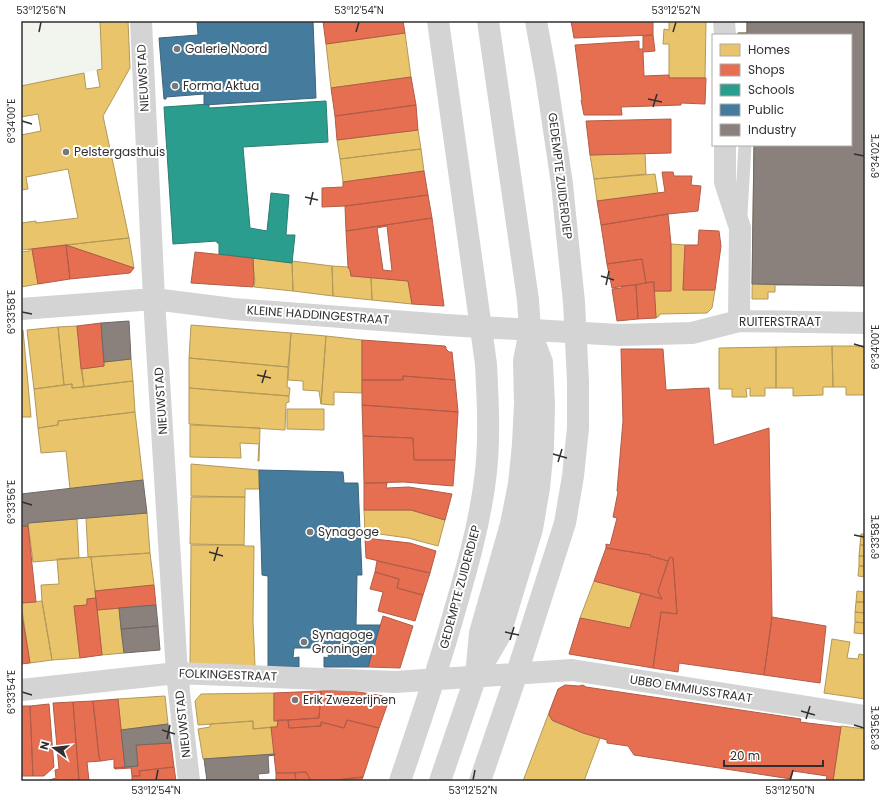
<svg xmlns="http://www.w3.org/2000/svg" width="886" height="802" font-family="Poppins,sans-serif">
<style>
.green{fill:#f1f5ed}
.homes{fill:#e9c46a;stroke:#b29859}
.shops{fill:#e76f51;stroke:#b05c47;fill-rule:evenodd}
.schools{fill:#2a9d8f;stroke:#2c7c72}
.public{fill:#457b9d;stroke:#3f647c}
.industry{fill:#8a817c;stroke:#6f6965}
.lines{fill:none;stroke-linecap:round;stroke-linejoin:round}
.lane{stroke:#d4d4d4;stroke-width:13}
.street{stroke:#d4d4d4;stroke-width:22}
.ticks{fill:none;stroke:#303030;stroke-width:1.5}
.poi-dot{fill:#787878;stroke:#fff;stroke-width:1.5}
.labels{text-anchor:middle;stroke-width:4;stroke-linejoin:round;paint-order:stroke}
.poi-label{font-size:12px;fill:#303030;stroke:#fff;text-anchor:start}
.street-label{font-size:12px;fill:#303030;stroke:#fff}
.neatline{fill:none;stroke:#303030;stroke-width:1.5}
.ticks-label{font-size:10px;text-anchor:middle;fill:#303030}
</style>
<rect width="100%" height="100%" fill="#fff"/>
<path class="green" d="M 21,21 L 100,21 L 102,69 L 21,86 Z"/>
<path class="homes" d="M 100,21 L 128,21 L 130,68 L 103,116 L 129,238 L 21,250 L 21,223 L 36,221 L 36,223 L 78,218 L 68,169 L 26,177 L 28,189 L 21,190 L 21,135 L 41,131 L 38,114 L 21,117 L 21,86 L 84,73 L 86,89 L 100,87 L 97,70 L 102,69 Z
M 669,21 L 706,21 L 705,78 L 669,78 L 669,44 L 663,44 L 664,29 L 669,30 Z
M 747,21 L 851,21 L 851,45 L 851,35 L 738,35 L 738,33 L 747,33 Z
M 405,33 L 411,77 L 331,88 L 326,44 Z
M 418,130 L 421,149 L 340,159 L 337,140 Z
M 754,145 L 850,145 L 848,285 L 775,285 L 775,292 L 768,292 L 768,299 L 752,299 Z
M 421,149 L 424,171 L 343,182 L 340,159 Z
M 645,153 L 646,174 L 594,179 L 590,155 Z
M 655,174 L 658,194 L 597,201 L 594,179 Z
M 129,238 L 134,268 L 66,245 Z
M 671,244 L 685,245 L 683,290 L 715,290 L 712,308 L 707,313 L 660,314 L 659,316 L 656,318 L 654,291 L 671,291 Z
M 29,249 L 32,249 L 38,284 L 21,287 L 21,252 L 29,251 Z
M 253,258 L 292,263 L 293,291 L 254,287 L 255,279 L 254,279 Z
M 292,261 L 332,266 L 333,296 L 293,291 Z
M 332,266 L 348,267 L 350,270 L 351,276 L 371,277 L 372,300 L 333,296 Z
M 371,277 L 408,281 L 412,304 L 372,300 Z
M 191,325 L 291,333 L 288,367 L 189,358 Z
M 77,326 L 84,387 L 72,388 L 72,384 L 64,385 L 58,327 Z
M 58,327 L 64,385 L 34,389 L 27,330 Z
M 23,330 L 31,417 L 21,417 L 21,331 Z
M 291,333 L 326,336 L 321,404 L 319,391 L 303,390 L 303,381 L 288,380 Z
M 326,336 L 362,340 L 362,393 L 334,392 L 334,405 L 321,404 Z
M 832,346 L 833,387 L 823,387 L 823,395 L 793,396 L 793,388 L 776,388 L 776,347 Z
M 832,346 L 865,346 L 865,395 L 846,395 L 846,387 L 833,387 Z
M 776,347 L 776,388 L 765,388 L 765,396 L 750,396 L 750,388 L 746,389 L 747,397 L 732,397 L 732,389 L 719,389 L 719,348 Z
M 189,358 L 288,367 L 287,387 L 290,388 L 289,396 L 189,388 Z
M 131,359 L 133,381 L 84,387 L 81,369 L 104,366 L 104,362 Z
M 133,381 L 135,412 L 58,421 L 58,425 L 38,428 L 34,389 L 72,384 L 72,388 Z
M 189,388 L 289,396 L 289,402 L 286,403 L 285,430 L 189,424 Z
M 287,409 L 324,409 L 324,430 L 287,429 Z
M 135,412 L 143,480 L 70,489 L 66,451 L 41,453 L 38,428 L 58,425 L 58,421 Z
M 190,425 L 260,428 L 259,461 L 258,461 L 259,444 L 240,443 L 241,458 L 190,457 Z
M 191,464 L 259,470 L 259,489 L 245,489 L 245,497 L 191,496 Z
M 191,497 L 245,497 L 244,545 L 190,544 Z
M 364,510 L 411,510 L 445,520 L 438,546 L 408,538 L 365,532 Z
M 147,513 L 150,553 L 88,557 L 86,518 Z
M 77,519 L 79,558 L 33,562 L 28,523 Z
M 861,534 L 865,534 L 865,545 L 860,545 Z
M 191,545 L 244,545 L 245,546 L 254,546 L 253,621 L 255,666 L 190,666 Z
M 860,545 L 865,545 L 865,556 L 859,556 Z
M 150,553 L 154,585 L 95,591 L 91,557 Z
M 859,556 L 865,556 L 865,566 L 859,566 Z
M 91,557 L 96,598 L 87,599 L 87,605 L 74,606 L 80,658 L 52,660 L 42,601 L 41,585 L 59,584 L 57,559 Z
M 859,566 L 865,566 L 865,577 L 858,576 Z
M 594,581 L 641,593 L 630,628 L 580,618 Z
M 857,591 L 865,592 L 865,602 L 856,602 Z
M 42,601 L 52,660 L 30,663 L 21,603 Z
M 856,602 L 865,602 L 865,613 L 855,612 Z
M 119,608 L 124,653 L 102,655 L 97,610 Z
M 855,612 L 865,613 L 865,623 L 855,622 Z
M 855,622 L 865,623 L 865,634 L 854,633 Z
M 832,639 L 850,642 L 847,658 L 858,659 L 859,654 L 865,655 L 865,699 L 824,693 Z
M 274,693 L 274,721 L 278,720 L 277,727 L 253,729 L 253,721 L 198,725 L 195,701 L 201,694 Z
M 165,696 L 168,724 L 121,730 L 118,699 Z
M 550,710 L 549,715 L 553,721 L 583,733 L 600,738 L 584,781 L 523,781 Z
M 253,721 L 253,729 L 271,727 L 275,754 L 203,759 L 198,729 L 210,727 L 210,724 Z
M 841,726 L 865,729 L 865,781 L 833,781 Z"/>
<path class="shops" d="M 323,21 L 403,21 L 405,33 L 326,44 Z
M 571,21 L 653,21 L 653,35 L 574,38 Z
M 653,35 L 655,51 L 643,52 L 644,76 L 669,75 L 669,78 L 706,78 L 705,104 L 681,103 L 681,105 L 621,107 L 622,115 L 584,115 L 581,100 L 582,100 L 575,45 L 639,41 L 639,49 L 643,49 L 643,36 Z
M 411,77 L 416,105 L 335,116 L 331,88 Z
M 416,105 L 418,130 L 337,140 L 335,116 Z
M 671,119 L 671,153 L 590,155 L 586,121 Z
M 424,171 L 428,195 L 345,206 L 322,207 L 322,188 L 343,187 L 343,182 Z
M 662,172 L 673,172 L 674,176 L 692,176 L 691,185 L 701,186 L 698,211 L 668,214 L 601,225 L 597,201 L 665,192 Z
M 428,195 L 432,218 L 346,231 L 345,206 Z
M 668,214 L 671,244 L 671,291 L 654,291 L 654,282 L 646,283 L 642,259 L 607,264 L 601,225 Z
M 432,218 L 444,306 L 412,304 L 408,281 L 351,276 L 350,270 L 348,267 L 346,231 ZM 387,226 L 392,271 L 383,270 L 377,228 Z
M 699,230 L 719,231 L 721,246 L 715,290 L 683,290 L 685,245 L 698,245 Z
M 66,245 L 134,268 L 130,273 L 70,279 Z
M 66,245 L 70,279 L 38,284 L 32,249 Z
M 195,252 L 253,258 L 254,279 L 253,287 L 191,283 Z
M 642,259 L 646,283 L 612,288 L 607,264 Z
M 650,282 L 654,282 L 656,318 L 638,319 L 636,285 Z
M 636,285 L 638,319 L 617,321 L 612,289 L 622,288 L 621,286 Z
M 101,323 L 104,366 L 81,369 L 77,326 Z
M 362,340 L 445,346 L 446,347 L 446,349 L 449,352 L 452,352 L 455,380 L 403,376 L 403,380 L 362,380 Z
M 621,349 L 663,349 L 666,390 L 709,388 L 714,445 L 769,428 L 772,617 L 764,675 L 679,663 L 678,672 L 653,668 L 661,612 L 677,614 L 673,558 L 670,557 L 668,561 L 650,556 L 651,555 L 606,548 L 606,544 L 610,545 L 617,518 L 613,517 L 618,492 L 617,491 L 623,421 Z
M 403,376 L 455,380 L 458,412 L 362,405 L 362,380 L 403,380 Z
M 362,405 L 458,412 L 455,460 L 414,460 L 413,438 L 363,436 Z
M 363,436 L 413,438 L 414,460 L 455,460 L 453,486 L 404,482 L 364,483 Z
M 364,483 L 387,483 L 386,488 L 409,487 L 452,494 L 445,520 L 411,510 L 364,510 Z
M 21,526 L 28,526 L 36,602 L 21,603 Z
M 365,538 L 410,543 L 436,551 L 430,573 L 366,558 Z
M 606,548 L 651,555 L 650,556 L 668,561 L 658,591 L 662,599 L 594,581 Z
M 670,557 L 673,558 L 677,614 L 661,612 L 653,668 L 569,654 L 580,618 L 630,628 L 641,593 L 662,599 L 658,591 Z
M 377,561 L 430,573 L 423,595 L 397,588 L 399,579 L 375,572 Z
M 375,572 L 399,579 L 397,588 L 423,595 L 415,621 L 378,611 L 383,592 L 370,589 Z
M 154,585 L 156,605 L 97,610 L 95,591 Z
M 96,598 L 102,655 L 80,658 L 74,606 L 87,605 L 87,599 Z
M 21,609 L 30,663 L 21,664 Z
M 383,616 L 413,626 L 400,668 L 368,667 Z
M 772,617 L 826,626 L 820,683 L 764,675 Z
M 565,685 L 579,686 L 583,685 L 586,687 L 801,719 L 800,722 L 841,727 L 833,781 L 826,781 L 827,776 L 793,771 L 791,779 L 634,755 L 628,746 L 607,743 L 607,740 L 583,733 L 552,720 L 549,715 L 550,710 L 558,689 Z
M 346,690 L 390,697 L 379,728 L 347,720 L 344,728 L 321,722 L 321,726 L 289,728 L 288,720 L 319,718 L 321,691 Z
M 321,691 L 319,718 L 274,721 L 274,693 Z
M 118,699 L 125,767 L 114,768 L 114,759 L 101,761 L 99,757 L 93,701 Z
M 93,701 L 99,757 L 101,761 L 87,762 L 89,781 L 79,781 L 73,702 Z
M 73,702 L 79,781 L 46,781 L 56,778 L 55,770 L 59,769 L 53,703 Z
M 49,704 L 54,767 L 44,776 L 33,776 L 30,706 Z
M 21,706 L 30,706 L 33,776 L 21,776 Z
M 278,720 L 288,720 L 289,728 L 321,726 L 321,722 L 344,728 L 347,720 L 379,728 L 363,777 L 327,781 L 311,781 L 306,772 L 276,773 L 271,727 L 277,727 Z
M 171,743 L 174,767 L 139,771 L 140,776 L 132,776 L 131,768 L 115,769 L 114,768 L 138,766 L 136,745 Z
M 174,767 L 176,781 L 132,781 L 132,776 L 140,776 L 139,771 Z
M 306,772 L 311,781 L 296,781 L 295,773 Z
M 276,773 L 295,773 L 296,781 L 276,781 Z
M 363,777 L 361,781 L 327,781 Z"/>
<path class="schools" d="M 326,101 L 328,142 L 243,147 L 250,228 L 267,231 L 271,193 L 289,195 L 286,235 L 295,235 L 292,263 L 219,254 L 219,243 L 217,243 L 217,241 L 173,244 L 164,107 L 209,104 L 209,108 Z"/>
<path class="public" d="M 197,21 L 313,21 L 316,98 L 204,105 L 204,94 L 166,97 L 166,99 L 164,99 L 159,38 L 198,35 Z
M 259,470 L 343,472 L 344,483 L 358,483 L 362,575 L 357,575 L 356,625 L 380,625 L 368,667 L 324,667 L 324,657 L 328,658 L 329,648 L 294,648 L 293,658 L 299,657 L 299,667 L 268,667 L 268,576 L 262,575 Z"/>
<path class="industry" d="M 747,21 L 865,21 L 865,286 L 752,284 L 754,145 L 851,145 L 851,35 L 738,35 L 738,33 L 747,33 Z
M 129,321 L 131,359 L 104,362 L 101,323 Z
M 143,480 L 147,513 L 28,523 L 28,526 L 21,526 L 21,494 Z
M 156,605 L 158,626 L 121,629 L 119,608 Z
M 158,626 L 160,650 L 124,653 L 121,629 Z
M 168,724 L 171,743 L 136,745 L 138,766 L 125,767 L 121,730 Z
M 275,754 L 275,755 L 268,756 L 269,773 L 258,774 L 259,781 L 207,781 L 204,759 Z"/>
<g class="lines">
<path class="lane" d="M 741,214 L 745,145"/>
<path class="street" d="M 141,21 L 154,299 L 177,673 L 189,781
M 724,21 L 725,35
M 725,145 L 725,182 L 740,228 L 739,321
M 21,309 L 154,299 L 233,309 L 447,325 L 619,335 L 692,333 L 739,321 L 865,323
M 476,676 L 480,633 L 511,524 L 519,484 L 523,444 L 525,403 L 524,361 L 530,330 L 528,300 L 488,21
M 21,690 L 177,673 L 395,682 L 572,670 L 865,716
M 400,781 C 419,725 438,670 454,613 C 467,568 479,526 485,480 C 490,442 488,403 486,364 L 438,21
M 440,781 L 476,676 L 499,637 L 532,529 L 539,488 L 543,447 L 544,405 L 542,362 L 530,331
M 480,781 L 517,673 L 565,523 L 573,476 L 578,428 L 578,381 L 574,302 L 569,254 L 562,184 L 546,76 L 536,21"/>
</g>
<path class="ticks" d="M 39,32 L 41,22M 356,32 L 359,22M 673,32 L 676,22M 648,99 L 662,102M 653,107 L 657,94M 22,121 L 32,124M 854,154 L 864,156M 305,197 L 318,200M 310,205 L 313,192M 601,276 L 614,280M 606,285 L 609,271M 22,312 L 32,314M 854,344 L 864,347M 257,375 L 271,378M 262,383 L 266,370M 553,454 L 567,458M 558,462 L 562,449M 22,502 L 32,505M 854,535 L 864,537M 209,552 L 223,556M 214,561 L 218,547M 505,632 L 519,635M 510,640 L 514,627M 22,692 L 32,695M 801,711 L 815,715M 806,719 L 810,706M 854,725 L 864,728M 162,730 L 175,734M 167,739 L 170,725M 156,780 L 158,770M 473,780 L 475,770M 790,780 L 793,770"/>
<g class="poi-dot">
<circle cx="177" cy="49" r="4"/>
<circle cx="175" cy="86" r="4"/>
<circle cx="66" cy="152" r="4"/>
<circle cx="310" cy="532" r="4"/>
<circle cx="304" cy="642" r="4"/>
<circle cx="295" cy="700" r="4"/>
</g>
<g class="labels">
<g class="poi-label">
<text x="185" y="53">Galerie Noord</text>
<text x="183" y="90">Forma Aktua</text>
<text x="74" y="156">Pelstergasthuis</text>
<text x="318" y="536">Synagoge</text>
<text x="312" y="639">Synagoge<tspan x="312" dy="14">Groningen</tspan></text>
<text x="303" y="704">Erik Zwezerijnen</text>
</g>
<g class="street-label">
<text transform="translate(143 78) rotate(-93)" y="4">NIEUWSTAD</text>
<text transform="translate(560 176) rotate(83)" y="4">GEDEMPTE ZUIDERDIEP</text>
<text transform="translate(318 315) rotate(4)" y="4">KLEINE HADDINGESTRAAT</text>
<text x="780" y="326">RUITERSTRAAT</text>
<text transform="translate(161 401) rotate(-94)" y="4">NIEUWSTAD</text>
<text transform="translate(460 587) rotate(-75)" y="4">GEDEMPTE ZUIDERDIEP</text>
<text transform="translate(228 675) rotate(2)" y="4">FOLKINGESTRAAT</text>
<text transform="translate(691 689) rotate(9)" y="4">UBBO EMMIUSSTRAAT</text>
<text transform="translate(183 724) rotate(-96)" y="4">NIEUWSTAD</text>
</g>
</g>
<rect width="886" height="802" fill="none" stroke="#ffffff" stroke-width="44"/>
<rect x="712" y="34" width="140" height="112" fill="#ffffff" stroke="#acacac"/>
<rect x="720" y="44" width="20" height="12" fill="#e9c46a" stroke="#acacac"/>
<text x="748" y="54" font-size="12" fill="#303030">Homes</text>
<rect x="720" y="64" width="20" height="12" fill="#e76f51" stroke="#acacac"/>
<text x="748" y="74" font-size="12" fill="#303030">Shops</text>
<rect x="720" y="84" width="20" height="12" fill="#2a9d8f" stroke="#acacac"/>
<text x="748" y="94" font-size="12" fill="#303030">Schools</text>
<rect x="720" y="104" width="20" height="12" fill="#457b9d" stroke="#acacac"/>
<text x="748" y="114" font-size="12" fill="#303030">Public</text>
<rect x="720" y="124" width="20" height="12" fill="#8a817c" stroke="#acacac"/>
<text x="748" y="134" font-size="12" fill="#303030">Industry</text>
<g transform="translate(54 748) rotate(285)" stroke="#ffffff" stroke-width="3" paint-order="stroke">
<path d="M0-3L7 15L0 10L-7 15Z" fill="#303030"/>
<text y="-6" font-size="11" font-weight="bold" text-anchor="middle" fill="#303030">N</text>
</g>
<path d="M724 760v6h99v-6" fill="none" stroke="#303030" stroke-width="2"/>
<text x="730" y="760" font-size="12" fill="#303030" stroke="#ffffff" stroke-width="3" paint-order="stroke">20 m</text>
<rect x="22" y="22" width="842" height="758" class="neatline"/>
<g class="ticks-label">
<text x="41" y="14">53°12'56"N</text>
<text x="359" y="14">53°12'54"N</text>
<text x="676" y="14">53°12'52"N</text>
<text transform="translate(11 121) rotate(-90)" y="4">6°34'00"E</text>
<text transform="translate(875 156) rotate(-90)" y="4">6°34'02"E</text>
<text transform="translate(11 312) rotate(-90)" y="4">6°33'58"E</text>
<text transform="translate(875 347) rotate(-90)" y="4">6°34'00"E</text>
<text transform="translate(11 502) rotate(-90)" y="4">6°33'56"E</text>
<text transform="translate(875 537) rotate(-90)" y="4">6°33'58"E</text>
<text transform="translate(11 692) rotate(-90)" y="4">6°33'54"E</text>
<text transform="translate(875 728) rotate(-90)" y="4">6°33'56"E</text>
<text x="156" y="794">53°12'54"N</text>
<text x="473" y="794">53°12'52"N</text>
<text x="790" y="794">53°12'50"N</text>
</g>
</svg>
